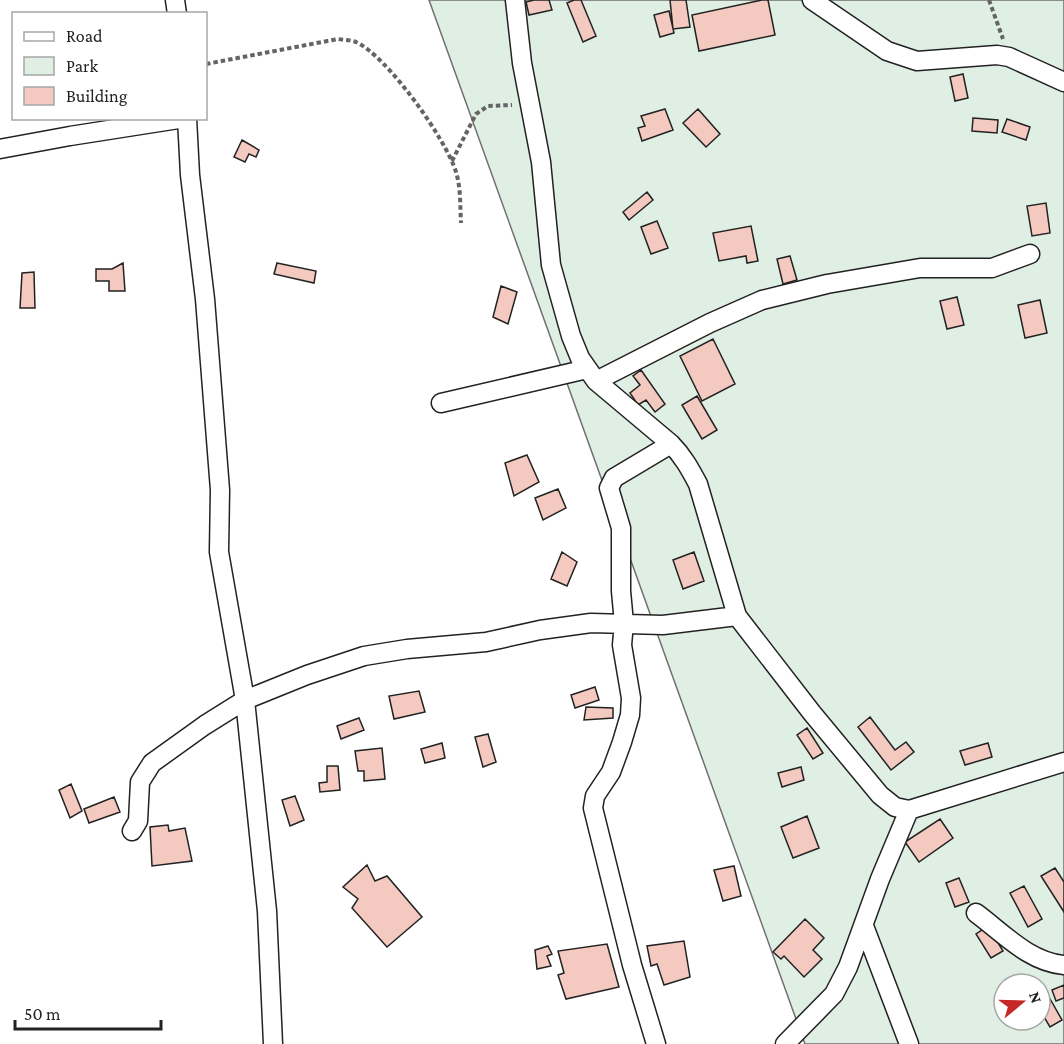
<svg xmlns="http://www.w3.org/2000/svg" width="1064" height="1044" font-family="'Crimson Pro',serif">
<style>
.green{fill:#e0efe3;stroke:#6f6f6f;stroke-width:1.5;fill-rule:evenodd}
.building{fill:#f3c9c0;stroke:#222;stroke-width:1.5}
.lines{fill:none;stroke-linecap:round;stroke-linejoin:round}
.street-casing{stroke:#222;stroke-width:21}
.path{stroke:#646464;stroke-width:4;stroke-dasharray:4.5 3;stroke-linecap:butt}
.street{stroke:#fff;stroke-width:18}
</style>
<rect width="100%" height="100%" fill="#fff"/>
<path class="green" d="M 429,0 L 1064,0 L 1064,1044 L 805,1044 ZM 1004,984 L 1040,984 L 1040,1020 L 1004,1020 Z"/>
<path class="building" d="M 534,0 L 549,0 L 552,10 L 529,15 L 526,2 Z
M 574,0 L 581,0 L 596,36 L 583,42 L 567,3 Z
M 670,0 L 686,0 L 690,27 L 673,29 Z
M 762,0 L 768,0 L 775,35 L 699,51 L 692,15 Z
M 669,11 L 674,33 L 660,37 L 654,15 Z
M 963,74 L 968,98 L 955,101 L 950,77 Z
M 665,109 L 673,130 L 642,141 L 638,128 L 645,126 L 641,116 Z
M 698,109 L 720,134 L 706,147 L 683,123 Z
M 973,118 L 998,120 L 997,133 L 972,131 Z
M 1007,119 L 1030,127 L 1026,140 L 1002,132 Z
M 242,140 L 259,150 L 256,157 L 249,154 L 245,162 L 234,157 Z
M 647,192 L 653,200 L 629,220 L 623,212 Z
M 1046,203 L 1050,233 L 1032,236 L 1027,206 Z
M 657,221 L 668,248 L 651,254 L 641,227 Z
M 751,226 L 758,261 L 747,263 L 746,256 L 719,261 L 713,233 Z
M 790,256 L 797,280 L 783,284 L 777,259 Z
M 123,263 L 125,291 L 109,291 L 109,281 L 96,281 L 96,269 L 112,269 Z
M 277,263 L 316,271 L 314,283 L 274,274 Z
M 34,272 L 35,308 L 20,308 L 22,273 Z
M 501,286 L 517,292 L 508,324 L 493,317 Z
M 957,297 L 964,325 L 947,329 L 940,301 Z
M 1040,300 L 1047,333 L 1025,338 L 1018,305 Z
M 713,339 L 735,384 L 702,401 L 680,356 Z
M 641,370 L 665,404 L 655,412 L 646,400 L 638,405 L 630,393 L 640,385 L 633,376 Z
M 697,396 L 717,430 L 702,439 L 682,405 Z
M 527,455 L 539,482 L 514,496 L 505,463 Z
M 558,489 L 566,508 L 543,520 L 535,498 Z
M 562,552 L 577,562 L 567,586 L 551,579 Z
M 694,552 L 704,581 L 683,589 L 673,560 Z
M 595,687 L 599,700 L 575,708 L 571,695 Z
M 419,691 L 425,712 L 394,719 L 389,696 Z
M 586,707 L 613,708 L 613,718 L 584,720 Z
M 870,717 L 895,750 L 906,742 L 914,752 L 891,770 L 858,727 Z
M 359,718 L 364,730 L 341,739 L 337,726 Z
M 807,728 L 823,753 L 813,759 L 797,735 Z
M 488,734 L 496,762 L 483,767 L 475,737 Z
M 442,743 L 445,758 L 425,763 L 421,749 Z
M 988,743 L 992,757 L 965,765 L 960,751 Z
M 382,748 L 385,779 L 364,781 L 364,771 L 358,771 L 355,751 Z
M 327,766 L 338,766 L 340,790 L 320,792 L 319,783 L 327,782 Z
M 801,767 L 804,780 L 782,787 L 778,773 Z
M 71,784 L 82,811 L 70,818 L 59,790 Z
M 295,796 L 304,820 L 290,826 L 282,800 Z
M 114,797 L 120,812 L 89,823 L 84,809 Z
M 807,816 L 819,848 L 793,858 L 781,827 Z
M 940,819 L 953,838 L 919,862 L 905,842 Z
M 168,825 L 169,831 L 185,828 L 192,861 L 152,866 L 150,827 Z
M 367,865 L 375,881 L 387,876 L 422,917 L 387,947 L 352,908 L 358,899 L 343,887 Z
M 734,866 L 741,896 L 723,901 L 714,870 Z
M 1055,868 L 1064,882 L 1064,912 L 1041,876 Z
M 959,878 L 969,902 L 955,907 L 946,883 Z
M 1024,886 L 1042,919 L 1028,927 L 1010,893 Z
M 805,919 L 824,938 L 813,950 L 822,959 L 804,977 L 784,956 L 781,959 L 773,952 Z
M 988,926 L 1003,951 L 991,958 L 976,934 Z
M 684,941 L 690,977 L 664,985 L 657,964 L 651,966 L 647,946 Z
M 607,944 L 619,987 L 566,999 L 558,975 L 564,973 L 558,951 Z
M 548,946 L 552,954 L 547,956 L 551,966 L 537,969 L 535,950 Z
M 1064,985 L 1064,998 L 1056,1001 L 1052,990 Z
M 1049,997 L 1062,1020 L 1050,1027 L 1040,1010 L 1040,1002 Z"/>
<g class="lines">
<defs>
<path id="street" d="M 175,0 L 177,14
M 515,0 L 522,63 L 541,162 L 551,265 L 571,336 L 580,358 L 596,381 L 671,444 C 683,456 690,469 698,484 L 737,616 L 812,713 L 880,795 L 895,807 L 909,810 L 1064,762
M 812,0 L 887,51 L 917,61 L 997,55 L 1009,57 L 1064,82
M 187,118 L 190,175 L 205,299 L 220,490 L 219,552 L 245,700 L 267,911 L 273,1044
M 0,149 L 70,136 L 185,118
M 596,381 L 710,323 L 762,300 L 827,284 L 920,268 L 992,268 L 1030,254
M 441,403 L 587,369
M 132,831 L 138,821 L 140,782 L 152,763 L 205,725 L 245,700 L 307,675 L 364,656 L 407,649 L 486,642 L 540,630 L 591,623 L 663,625 L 737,616
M 976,913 C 1003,933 1029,962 1064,965
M 864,926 L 909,1044
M 656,1044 L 632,965 L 593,808 L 595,796 L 611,772 L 622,742 L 630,715 L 631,698 L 622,645 L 624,623 L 621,591 L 621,528 L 609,488 L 614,478 L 671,444
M 785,1044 L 834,994 L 848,967 L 880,879 L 909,810"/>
</defs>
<use href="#street" class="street-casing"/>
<path class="path" d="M 989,0 L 1003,39
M 206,64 L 338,39 C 344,40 350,40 356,42 C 387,56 446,139 456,172 C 461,188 460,206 461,223
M 452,161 L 476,114 L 488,106 L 512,105"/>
<use href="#street" class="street"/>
</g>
<rect x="12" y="12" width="195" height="108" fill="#ffffff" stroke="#a7a7a7" stroke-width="1.5"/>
<rect x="24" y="32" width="30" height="9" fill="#ffffff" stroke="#a7a7a7" stroke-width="1.5"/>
<text x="66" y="42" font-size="18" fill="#222222">Road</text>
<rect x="24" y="57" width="30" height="18" fill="#e0efe3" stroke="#a7a7a7" stroke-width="1.5"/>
<text x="66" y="72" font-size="18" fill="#222222">Park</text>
<rect x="24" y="87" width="30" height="18" fill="#f3c9c0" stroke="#a7a7a7" stroke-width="1.5"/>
<text x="66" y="102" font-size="18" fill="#222222">Building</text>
<g transform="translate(1022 1002) rotate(71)"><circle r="28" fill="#ffffff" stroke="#a7a7a7" stroke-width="1.5"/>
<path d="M0-4.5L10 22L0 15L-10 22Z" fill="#c62828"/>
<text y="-9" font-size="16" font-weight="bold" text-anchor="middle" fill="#222222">N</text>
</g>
<path d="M15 1020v9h146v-9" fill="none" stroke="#222222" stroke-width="3"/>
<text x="24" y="1020" font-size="18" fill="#222222" stroke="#ffffff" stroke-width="4.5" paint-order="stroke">50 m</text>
</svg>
